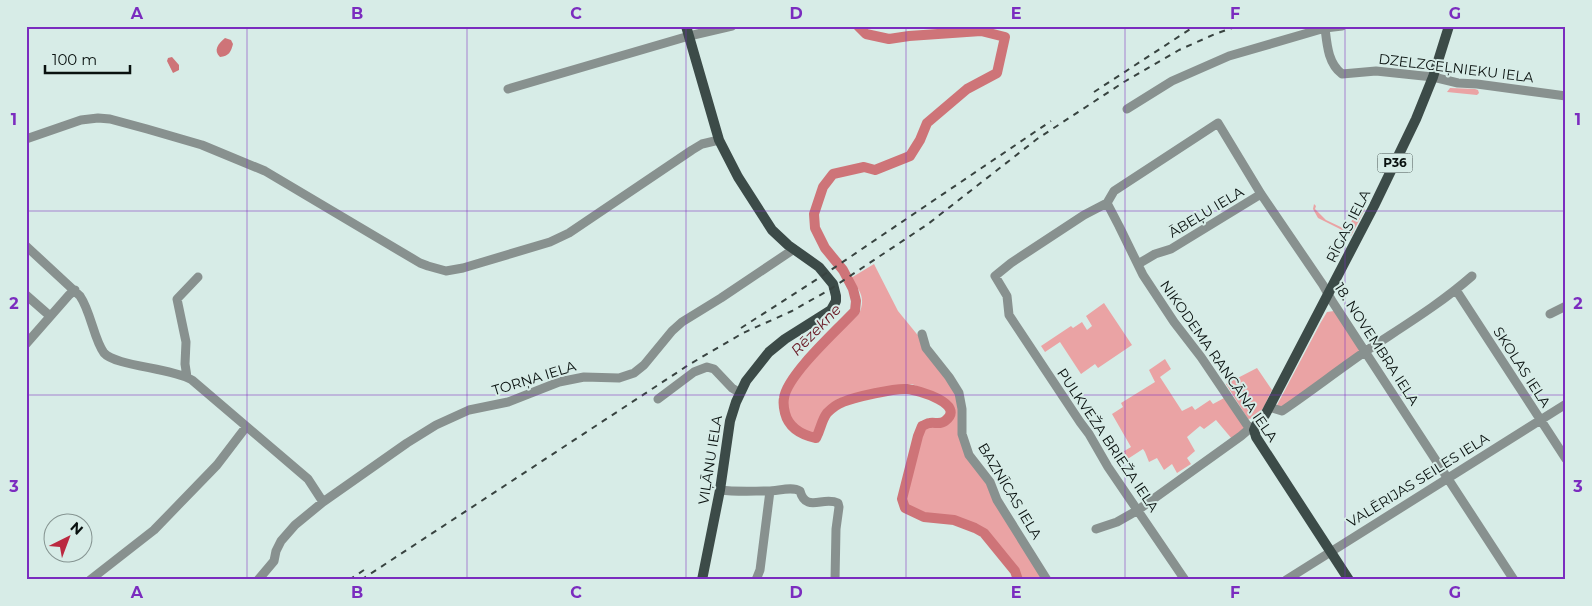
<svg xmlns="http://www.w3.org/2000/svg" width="1592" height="606" font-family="Montserrat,sans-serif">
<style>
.green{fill:#eaa3a4}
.water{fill:#ce7478}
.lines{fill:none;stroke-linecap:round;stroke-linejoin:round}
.river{stroke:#ce7478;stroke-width:10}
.minor{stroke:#88918f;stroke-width:9}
.major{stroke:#3c4b48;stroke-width:10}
.rail{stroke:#384340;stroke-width:2;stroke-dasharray:6 6;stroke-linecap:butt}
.grid{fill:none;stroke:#7b2cbf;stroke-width:1;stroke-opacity:0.55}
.labels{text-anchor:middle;stroke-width:4;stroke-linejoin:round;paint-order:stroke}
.shield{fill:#d7ece7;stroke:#475350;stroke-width:1}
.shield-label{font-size:12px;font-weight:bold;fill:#09110f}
.street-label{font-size:14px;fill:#09110f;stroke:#d7ece7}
.water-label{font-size:15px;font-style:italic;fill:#671521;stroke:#d7ece7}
.neatline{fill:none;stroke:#7b2cbf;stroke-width:2}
.grid-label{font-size:16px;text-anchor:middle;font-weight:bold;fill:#7b2cbf}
</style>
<rect width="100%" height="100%" fill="#d7ece7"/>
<path class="green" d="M 1450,88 L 1475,89 L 1478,90 L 1479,93 L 1477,95 L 1447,92 Z
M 1360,203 L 1363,205 L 1365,209 L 1351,236 L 1350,234 L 1318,218 L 1313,209 L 1314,204 L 1316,206 L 1315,209 L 1326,220 L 1347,230 L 1349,228 L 1357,207 Z
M 874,264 L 898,311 L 925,344 L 959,393 L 969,455 L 1045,580 L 1018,580 L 1014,571 L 984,533 L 975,528 L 954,520 L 924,517 L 905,508 L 902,499 L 918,436 L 922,426 L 943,427 L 954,414 L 948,400 L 912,384 L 863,392 L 837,399 L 818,421 L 821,422 L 816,438 L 787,419 L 787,389 L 797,372 L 859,314 C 866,298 860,291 851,278 Z
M 1104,303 L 1132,345 L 1098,368 L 1095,364 L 1081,374 L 1060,342 L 1045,352 L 1041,346 L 1071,326 L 1073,328 L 1082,322 L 1087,330 L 1092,326 L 1086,316 Z
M 1334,311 L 1361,351 L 1283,408 L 1276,407 L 1321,322 L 1327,312 Z
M 1165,359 L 1171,369 L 1160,377 L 1182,411 L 1192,406 L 1195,410 L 1210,400 L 1213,404 L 1226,397 L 1248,429 L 1232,439 L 1216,420 L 1204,429 L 1200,426 L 1187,437 L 1195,451 L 1187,458 L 1191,464 L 1177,473 L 1172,464 L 1164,470 L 1157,458 L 1149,462 L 1145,452 L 1143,449 L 1120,464 L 1116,456 L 1131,447 L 1112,414 L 1123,407 L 1121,403 L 1155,382 L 1149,370 Z
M 1257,368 L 1272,390 C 1265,402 1263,417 1248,419 L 1226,384 Z"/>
<path class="water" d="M 225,38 L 231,40 L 233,44 C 231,52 229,56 220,57 C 213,50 218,44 225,38 Z
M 172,57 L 179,65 L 179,70 L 173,73 L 167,61 L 168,58 Z"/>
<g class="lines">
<path class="river" d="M 858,26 L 866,34 L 889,39 L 909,36 L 981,31 L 1005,37 L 997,73 L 967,89 L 927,123 L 920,140 L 910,156 L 875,170 L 864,167 L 833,174 L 823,187 L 814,214 L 815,228 L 825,248 L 843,270 L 853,289 L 856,301 L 855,311 C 837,330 787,375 784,398 C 783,403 784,409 785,413 C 789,429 802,435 816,438 C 821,429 821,421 827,413 C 831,409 837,404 843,402 C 855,397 895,388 907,389 C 918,390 967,404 945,421 C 940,425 935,422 930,423 C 927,423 925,425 922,426 L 918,436 L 902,499 L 905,508 L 924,517 L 954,520 L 975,528 L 984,533 L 1015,571 L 1018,580"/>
<path class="minor" d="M 1325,28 C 1327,45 1328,63 1342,74 L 1376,71 L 1433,77 L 1458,83 L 1477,84 L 1566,96
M 508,89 L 689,36 L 732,26
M 1127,109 L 1172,81 L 1229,56 L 1325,28 L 1342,26
M 26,139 L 81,120 L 98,118 L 110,119 L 147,129 L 202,145 L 265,171 L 420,263 L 428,266 L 446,271 L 463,268 L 550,242 L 569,233 L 692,150 L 702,144 L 719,140
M 1107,203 L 1114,191 L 1218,123 L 1261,194 L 1323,285 L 1332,301 L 1514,580
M 1107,203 L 1084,215 L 1011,263 L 995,276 L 1007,296 L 1009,315 L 1080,422 L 1089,434 L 1108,467 L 1185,580
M 1107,203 L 1119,226 L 1143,275 L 1174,322 L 1201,357 L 1247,425 L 1254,430
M 26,246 L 80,296 C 91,312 94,340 104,353 C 115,366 172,368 192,380 L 308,479 L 323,502
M 1138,264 L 1155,254 L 1171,249 L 1261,194
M 1456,290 L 1566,459
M 26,295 L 50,316
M 1550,314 L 1566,306
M 922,334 L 926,348 L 949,377 L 959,393 L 962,409 L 962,434 L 969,455 L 990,482 L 997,500 L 1047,580
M 26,344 L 69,295 L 75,290
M 187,377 L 185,364 L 186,342 L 177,299 L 198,277
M 658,399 L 694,372 L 707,367 L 714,369 L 732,388 L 740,393
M 1269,407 L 1282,411 C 1310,392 1337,371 1366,351 C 1402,327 1439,305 1472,276
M 720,490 C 736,492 752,491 768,491 C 778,491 792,486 800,491 C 806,513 823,496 838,503 L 839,507 L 836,529 L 835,580
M 1096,529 L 1117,522 L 1138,510 L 1241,436 L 1248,430 L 1254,430
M 90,580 L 154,530 L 217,465 L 246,427
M 258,580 L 274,561 L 276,551 L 281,541 L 295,525 L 323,502 L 407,443 L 436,425 L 469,410 L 508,402 L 559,382 L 584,377 L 619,378 L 634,373 L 644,365 L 672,331 L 682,322 L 721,298 L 794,249
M 756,580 L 760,570 L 770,491
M 1286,580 L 1566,404"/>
<path class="major" d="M 686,26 L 719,140 L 738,177 L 772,230 L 788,245 L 819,267 L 833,284 L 836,296 L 836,301 L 831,310 L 785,339 L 769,352 L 746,381 L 736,402 L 730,421 L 720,490 L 702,580
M 1349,580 L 1256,437 L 1254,430 L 1256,425 L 1265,415 L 1374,206 L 1416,119 L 1433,77 L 1449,26"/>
<path class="rail" d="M 1094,92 L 1195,26
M 741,328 L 822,276 L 1051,121
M 349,580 L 367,568
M 361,580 L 690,364 L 743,333 L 792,311 L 829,290 L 928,224 L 1037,139 L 1124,82 L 1179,50 L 1215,34 L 1238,26"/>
</g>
<path class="grid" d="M 247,26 L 247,580M 467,26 L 467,580M 686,26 L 686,580M 906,26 L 906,580M 1125,26 L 1125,580M 1345,26 L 1345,580M 26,211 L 1566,211M 26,395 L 1566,395"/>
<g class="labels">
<rect class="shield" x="1377.5" y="153.5" width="35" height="19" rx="4"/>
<g class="shield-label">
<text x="1395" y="167">P36</text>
</g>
<g class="street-label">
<text transform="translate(1456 68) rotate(7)" y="5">DZELZCEĻNIEKU IELA</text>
<text transform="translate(1206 212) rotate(-31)" y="5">ĀBEĻU IELA</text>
<text transform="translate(1348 226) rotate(-63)" y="5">RĪGAS IELA</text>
<text transform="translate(1377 344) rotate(57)" y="5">18. NOVEMBRA IELA</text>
<text transform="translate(1219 361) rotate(55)" y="5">NIKODEMA RANCĀNA IELA</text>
<text transform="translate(1522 367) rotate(57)" y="5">SKOLAS IELA</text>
<text transform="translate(534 378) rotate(-17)" y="5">TORŅA IELA</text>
<text transform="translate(1108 440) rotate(56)" y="5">PULKVEŽA BRIEŽA IELA</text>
<text transform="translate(710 460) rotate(-81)" y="5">VIĻĀNU IELA</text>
<text transform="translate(1418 480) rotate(-32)" y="5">VALĒRIJAS SEILES IELA</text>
<text transform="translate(1010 491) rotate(59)" y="5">BAZNĪCAS IELA</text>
</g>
<g class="water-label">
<text transform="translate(816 330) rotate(-46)" y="5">Rēzekne</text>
</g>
</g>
<rect width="1592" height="606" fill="none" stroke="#d7ece7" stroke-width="55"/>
<g transform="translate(68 538) rotate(42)"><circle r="24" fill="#d7ece7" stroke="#859491"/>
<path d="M0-4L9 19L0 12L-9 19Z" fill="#bb2940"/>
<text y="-8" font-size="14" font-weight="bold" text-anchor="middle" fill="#09110f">N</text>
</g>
<path d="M45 65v8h85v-8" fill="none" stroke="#09110f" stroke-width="2.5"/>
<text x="52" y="65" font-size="15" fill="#09110f" stroke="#d7ece7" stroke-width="4" paint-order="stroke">100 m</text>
<rect x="28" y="28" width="1536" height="550" class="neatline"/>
<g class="grid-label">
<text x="137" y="19">A</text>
<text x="357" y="19">B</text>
<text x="576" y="19">C</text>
<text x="796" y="19">D</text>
<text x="1016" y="19">E</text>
<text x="1235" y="19">F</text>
<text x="1455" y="19">G</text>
<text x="14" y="125">1</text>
<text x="1578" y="125">1</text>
<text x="14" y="309">2</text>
<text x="1578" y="309">2</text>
<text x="14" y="492">3</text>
<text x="1578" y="492">3</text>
<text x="137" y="598">A</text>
<text x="357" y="598">B</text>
<text x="576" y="598">C</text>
<text x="796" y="598">D</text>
<text x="1016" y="598">E</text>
<text x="1235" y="598">F</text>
<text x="1455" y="598">G</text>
</g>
</svg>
